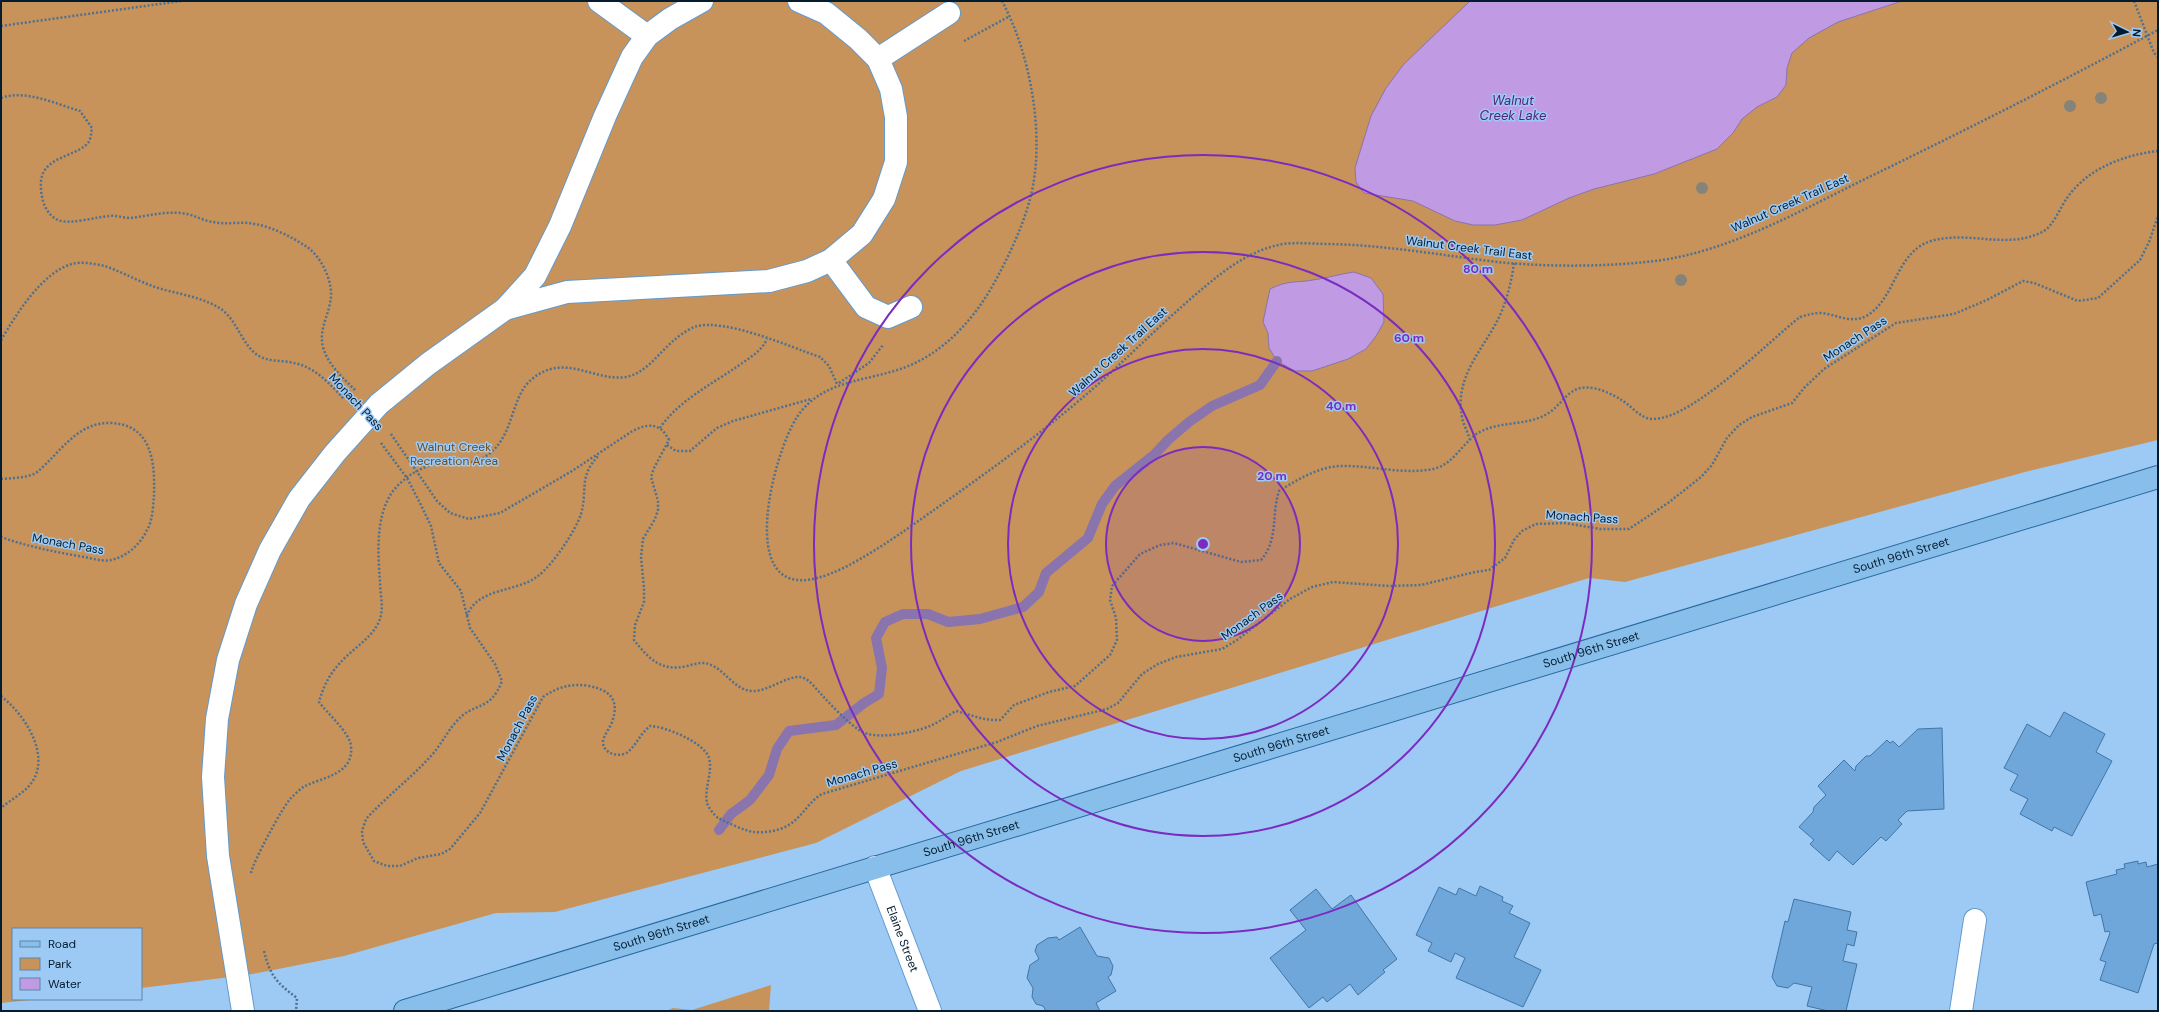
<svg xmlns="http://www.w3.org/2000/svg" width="2159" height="1012" font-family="'DM Sans',sans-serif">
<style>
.green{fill:#c7935a}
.water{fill:#c19ae4;stroke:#8974ae}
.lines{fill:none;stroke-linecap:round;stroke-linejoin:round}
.stream{stroke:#8974ae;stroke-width:10}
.building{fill:#70a7db;stroke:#4076a7}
.minor-casing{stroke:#639acd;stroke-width:24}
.major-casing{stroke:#27699f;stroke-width:24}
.path{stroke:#4f708e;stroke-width:2.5;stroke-dasharray:2 2;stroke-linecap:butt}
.minor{stroke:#fff;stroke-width:22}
.major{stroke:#88beea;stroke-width:22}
.tree{fill:#85847a}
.ring{fill:none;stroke:#7b2cbf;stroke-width:2}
.labels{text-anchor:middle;stroke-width:3;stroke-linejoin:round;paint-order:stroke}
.street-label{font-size:12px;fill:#051c2f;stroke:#9dcaf4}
.park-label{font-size:12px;fill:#724a17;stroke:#9dcaf4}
.water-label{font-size:13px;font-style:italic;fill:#542278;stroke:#9dcaf4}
.centre{fill:#7b2cbf;stroke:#9dcaf4;stroke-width:2}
.ring-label{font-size:12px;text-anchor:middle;font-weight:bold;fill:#7b2cbf;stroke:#9dcaf4;stroke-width:3;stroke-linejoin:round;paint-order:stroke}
</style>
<rect width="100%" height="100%" fill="#9dcaf4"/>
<path class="green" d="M 1,1 L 2158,1 L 2158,440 L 2025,472 L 1625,582 L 1589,578 L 961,771 L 816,843 L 555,912 L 496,913 L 344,956 L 247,975 L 141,988 L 141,929 L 13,929 L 13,999 L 39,999 L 1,1003 Z
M 771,985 L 769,1011 L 666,1011 L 673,1008 L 692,1010 Z"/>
<path class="water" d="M 1470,1 L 1902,1 L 1838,22 L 1809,38 L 1792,53 L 1787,68 L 1786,85 L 1777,97 L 1757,107 L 1742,119 L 1733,133 L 1717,149 L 1654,174 L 1594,189 L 1569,198 L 1522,220 L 1495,225 L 1473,225 L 1455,221 L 1413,201 L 1364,193 L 1356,182 L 1355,168 L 1371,116 L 1386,88 L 1404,64 Z
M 1354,272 L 1371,278 L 1383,294 L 1384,322 L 1376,336 L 1366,349 L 1348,359 L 1312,371 L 1295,371 L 1277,361 L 1269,348 L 1268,333 L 1263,322 L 1270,289 C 1288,280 1295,283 1313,280 C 1327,278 1340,274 1354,272 Z"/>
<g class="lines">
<path class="stream" d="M 719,830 L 731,814 L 750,800 L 769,775 L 777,749 L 789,731 L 836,725 L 864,703 L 879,694 L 882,668 L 876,638 L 885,622 L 903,614 L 928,614 L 948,622 L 980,619 L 1023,607 L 1039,592 L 1046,573 L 1088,538 L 1102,504 L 1115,486 L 1154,455 L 1168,440 L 1189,422 L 1212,406 L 1260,385 L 1277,361"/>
</g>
<path class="building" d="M 2064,712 L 2105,734 L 2096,752 L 2112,761 L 2072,836 L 2054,827 L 2052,831 L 2020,814 L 2028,799 L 2010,790 L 2018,775 L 2004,768 L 2027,724 L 2050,737 Z
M 1942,728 L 1944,809 L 1907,811 L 1898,820 L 1902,824 L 1886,841 L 1881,837 L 1853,865 L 1837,851 L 1829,861 L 1810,844 L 1814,840 L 1799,827 L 1813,812 L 1814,807 L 1826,795 L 1818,786 L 1844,760 L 1855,771 L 1856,766 L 1866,756 L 1870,756 L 1887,740 L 1890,743 L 1893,741 L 1899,747 L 1918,729 Z
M 2138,861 L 2138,864 L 2146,862 L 2147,867 L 2158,864 L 2158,943 L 2154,944 L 2138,993 L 2100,980 L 2106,962 L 2100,960 L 2110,933 L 2109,931 L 2105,932 L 2101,914 L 2094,916 L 2086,882 L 2117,874 L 2116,870 L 2125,868 L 2124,864 Z
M 1480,886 L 1503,897 L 1502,901 L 1513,906 L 1509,913 L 1530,923 L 1514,957 L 1541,970 L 1523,1007 L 1456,978 L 1465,958 L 1455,953 L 1451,962 L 1428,951 L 1432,943 L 1416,935 L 1439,887 L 1456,895 L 1459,888 L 1476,896 Z
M 1316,889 L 1332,909 L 1351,895 L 1397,959 L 1383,970 L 1385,972 L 1358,995 L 1350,984 L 1327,1002 L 1323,997 L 1309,1008 L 1270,958 L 1306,930 L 1290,910 Z
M 1794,899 L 1851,912 L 1847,930 L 1857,932 L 1854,946 L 1847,944 L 1843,961 L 1857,964 L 1846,1011 L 1828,1011 L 1807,1006 L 1812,987 L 1794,983 L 1788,988 L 1777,986 L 1772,977 L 1785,921 L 1788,922 Z
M 1080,927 L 1097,956 L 1109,958 L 1113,966 L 1111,975 L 1108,977 L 1116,991 L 1096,1003 L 1100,1011 L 1046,1011 L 1043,1006 L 1036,1004 L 1032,997 L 1033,988 L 1027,978 L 1030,965 L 1039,959 L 1035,951 L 1037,945 L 1048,938 L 1057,937 L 1059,940 Z"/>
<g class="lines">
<defs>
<g id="minor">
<path d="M 599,1 L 647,36"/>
<path d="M 702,1 L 670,19 L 647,36 L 632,57 L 605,116 L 560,226 L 535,276 L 505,309 L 567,292 L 769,281 L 807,271 L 831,260 L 862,234 L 884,199 L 896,162 L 896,117 L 891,89 L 878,59 L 858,39 L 826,13 L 799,1"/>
<path d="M 878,59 L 949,13"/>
<path d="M 831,260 L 866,307 L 888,317 L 911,307"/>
<path id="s1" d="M 875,867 L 930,1011"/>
<path d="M 243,1011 L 218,856 L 213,777 L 217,719 L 228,660 L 246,604 L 270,550 L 299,499 L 335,453 L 379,404 L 428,364 L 505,309"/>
<path d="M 1961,1011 L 1975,920"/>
</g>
<g id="major">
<path id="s2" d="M 405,1011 L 2158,477"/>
</g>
</defs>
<use href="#minor" class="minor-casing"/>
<use href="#major" class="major-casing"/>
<path class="path" d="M 1002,1 C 1031,55 1046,139 1030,199 C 1023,225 1012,249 1000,272 C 982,308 954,344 917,362 C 876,383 825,375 797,417 C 774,452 734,600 817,578 C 851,570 904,531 934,510 C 989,471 1045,431 1096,386 C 1135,351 1172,313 1213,280 C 1234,263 1256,249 1283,244 C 1298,242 1313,244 1328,244 C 1385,245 1440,255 1497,262 C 1549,267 1603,267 1655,261 C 1728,252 1800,211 1865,179 C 1964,131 2061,82 2158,30
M 2134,1 L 2154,53 L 2158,57
M 1,26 L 181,1
M 964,41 L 1010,16
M 1,98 C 25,89 56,104 80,111 L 92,128 C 91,134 91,141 86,145 C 72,157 43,158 41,181 C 40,195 44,214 58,220 C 69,225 96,217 109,216 C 116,215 123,218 130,218 C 149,216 168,210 187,214 C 196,216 204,221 213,222 C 226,225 241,221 255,224 C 272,227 292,237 307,247 C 322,257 335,285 330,303 C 327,319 319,330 323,347 C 328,365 342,377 355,390
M 1,340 C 16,315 42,272 72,264 C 81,261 95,264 105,266 C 122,272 138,281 155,287 C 176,294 201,296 221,309 C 237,320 243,347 259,356 C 269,362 282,360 294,363 C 315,367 330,384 344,399
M 839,383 L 869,363 L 883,345
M 660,428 C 678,401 712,384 738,366 C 749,358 761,352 767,339
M 391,434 L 437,501 L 450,513 L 469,519 L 500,513 L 572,471 L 631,432 C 647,423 660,422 669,440 L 654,468 L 651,477 L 658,501 L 658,510 L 655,519 L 643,539 L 641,557 L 644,588 L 644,602 L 635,625 L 634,640 C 649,659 661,672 687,666 C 695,664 703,661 711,665 C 726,671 736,692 754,691 C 768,691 787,676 800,677 C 809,678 815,688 821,694 C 832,706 845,720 859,730 C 874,741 913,733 930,726 C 939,722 947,716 956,711 C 972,715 984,721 1000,720 L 1014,705 L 1049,692 L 1075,686 L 1110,655 L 1117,640 L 1116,618 L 1110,600 L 1112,586 L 1140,554 L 1160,545 L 1174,543 L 1241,562 L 1261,560 C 1279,539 1271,515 1279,491 C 1297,480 1318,467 1340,466 C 1370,465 1403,475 1433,469 C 1452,465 1461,446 1475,435 C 1496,420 1525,427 1547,414 C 1558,408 1565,394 1577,389 C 1592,384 1611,393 1623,401 C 1631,406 1638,415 1647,418 C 1683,429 1771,339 1800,317 C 1807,315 1813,313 1821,313 C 1836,314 1852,325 1868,315 C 1896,297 1896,252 1931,241 C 1968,230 2007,250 2042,232 C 2053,227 2060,208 2067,198 C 2087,169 2123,155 2158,151
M 1470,440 C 1468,432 1463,424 1462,417 C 1455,381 1477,356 1494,327 C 1505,308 1511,285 1514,263
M 381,443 L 407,478 L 419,501 L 431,526 L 439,563 L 461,591 L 470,628 L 495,664 L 502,681 C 490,713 473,701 456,722 C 446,733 440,747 430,757 C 410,779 386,797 366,819 L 362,831 L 363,842 L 374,861 L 387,866 L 400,866 L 418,858 L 441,854 L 450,849 L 480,813 L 543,697 C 557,687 572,683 589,686 C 610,690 620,700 612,722 C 610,728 604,735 603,741 C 602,754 620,758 628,752 C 637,744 640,734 650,726 C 664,726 704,742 709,758 C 713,772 704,788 707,803 C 708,807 714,815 718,818 C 724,821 747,832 754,832 C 764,833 778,831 787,826 C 802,818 808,802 822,794 L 997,742 L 1037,726 L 1107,709 L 1118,703 L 1142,674 L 1158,664 L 1176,657 L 1222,649 L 1237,640 L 1290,599 L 1312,587 L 1333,582 L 1389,586 L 1421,585 L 1475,572 L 1489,570 L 1505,558 L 1514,540 L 1522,531 L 1536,524 L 1565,523 L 1600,529 L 1629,529 L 1668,503 L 1701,477 L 1712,465 L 1727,438 L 1739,425 L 1752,417 L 1792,403 L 1804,388 L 1824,369 L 1896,323 L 1954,314 L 1987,300 L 2023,281 L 2034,283 L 2078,301 L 2098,298 L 2140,260 L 2149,242 L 2158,216
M 667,445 L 676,451 L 690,451 L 717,428 L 733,421 L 811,399
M 1,479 C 12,478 24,478 34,474 C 40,471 45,464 50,460 C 66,443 84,422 110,423 C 152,424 155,462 154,495 C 153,506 153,520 147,530 C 140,545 126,557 111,560 C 101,562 88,557 78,556 C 51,551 26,546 1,537
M 467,616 C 477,587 516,593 538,576 C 552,566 576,530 581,514 C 588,489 578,477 599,455
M 1,696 C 24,714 51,754 32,782 C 26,792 10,800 1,808
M 251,873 C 253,862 283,806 291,798 C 295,794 300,789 305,786 C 324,777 354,774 351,746 C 350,733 327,713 319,702 C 323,687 329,675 340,663 C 352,649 374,637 380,619 C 384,607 380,594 380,582 C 378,553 375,516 393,491 C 407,474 426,463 448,463 C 459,463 470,464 481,459 C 516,441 508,399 532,379 C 564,352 595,382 626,377 C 646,373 658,354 673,341 C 679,336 687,330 694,327 C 724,317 790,347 820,357 L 829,366 L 837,384
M 264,951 C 270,976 277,983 297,998 L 296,1011"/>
<use href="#minor" class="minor"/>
<use href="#major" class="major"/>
</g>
<g class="tree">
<circle cx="2101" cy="98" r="6"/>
<circle cx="2070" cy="106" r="6"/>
<circle cx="1702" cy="188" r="6"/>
<circle cx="1681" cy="280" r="6"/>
</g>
<circle cx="1203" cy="544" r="97" fill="#7b2cbf" fill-opacity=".12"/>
<g class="ring">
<circle cx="1203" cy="544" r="97"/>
<circle cx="1203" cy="544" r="195"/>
<circle cx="1203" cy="544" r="292"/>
<circle cx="1203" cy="544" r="389"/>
</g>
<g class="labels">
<g class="street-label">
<text transform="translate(1790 203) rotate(-24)" y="4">Walnut Creek Trail East</text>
<text transform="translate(1469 248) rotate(7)" y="4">Walnut Creek Trail East</text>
<text transform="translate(1855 339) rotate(-33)" y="4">Monach Pass</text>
<text transform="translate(1118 352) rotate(-42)" y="4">Walnut Creek Trail East</text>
<text transform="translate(356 402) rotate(47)" y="4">Monach Pass</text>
<text transform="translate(1582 517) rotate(4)" y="4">Monach Pass</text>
<text transform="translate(68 544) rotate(10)" y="4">Monach Pass</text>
<text dy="4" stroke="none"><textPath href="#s2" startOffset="1564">South 96th Street</textPath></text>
<text transform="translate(1252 616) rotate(-36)" y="4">Monach Pass</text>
<text dy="4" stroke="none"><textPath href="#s2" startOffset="1240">South 96th Street</textPath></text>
<text transform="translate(517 728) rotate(-62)" y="4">Monach Pass</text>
<text dy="4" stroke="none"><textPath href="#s2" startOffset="916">South 96th Street</textPath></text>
<text transform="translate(862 773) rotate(-16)" y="4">Monach Pass</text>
<text dy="4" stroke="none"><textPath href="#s2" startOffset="592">South 96th Street</textPath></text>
<text dy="4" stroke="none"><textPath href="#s2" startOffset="268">South 96th Street</textPath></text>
<text dy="4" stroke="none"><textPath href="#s1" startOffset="77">Elaine Street</textPath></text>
</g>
<g class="park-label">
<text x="454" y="451">Walnut Creek<tspan x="454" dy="14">Recreation Area</tspan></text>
</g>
<g class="water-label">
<text x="1513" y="105">Walnut<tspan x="1513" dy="15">Creek Lake</tspan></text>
</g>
</g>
<circle cx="1203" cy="544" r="6" class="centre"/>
<g class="ring-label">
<text x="1478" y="273">80 m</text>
<text x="1409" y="342">60 m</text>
<text x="1341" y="410">40 m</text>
<text x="1272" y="480">20 m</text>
</g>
<rect width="2159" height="1012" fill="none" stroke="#051c2f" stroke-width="4"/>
<rect x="12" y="928" width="130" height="72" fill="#9dcaf4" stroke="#6084a5"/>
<rect x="20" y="941" width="20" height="6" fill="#88beea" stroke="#6084a5"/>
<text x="48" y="948" font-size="12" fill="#051c2f">Road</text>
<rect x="20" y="958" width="20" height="12" fill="#c7935a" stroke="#6084a5"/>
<text x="48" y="968" font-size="12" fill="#051c2f">Park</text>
<rect x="20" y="978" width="20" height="12" fill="#c19ae4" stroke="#6084a5"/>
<text x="48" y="988" font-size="12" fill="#051c2f">Water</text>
<g transform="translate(2127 32) rotate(95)" stroke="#9dcaf4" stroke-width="3" paint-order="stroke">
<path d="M0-3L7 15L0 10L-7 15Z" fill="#051c2f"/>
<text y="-6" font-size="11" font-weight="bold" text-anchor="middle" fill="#051c2f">N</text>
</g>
</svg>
